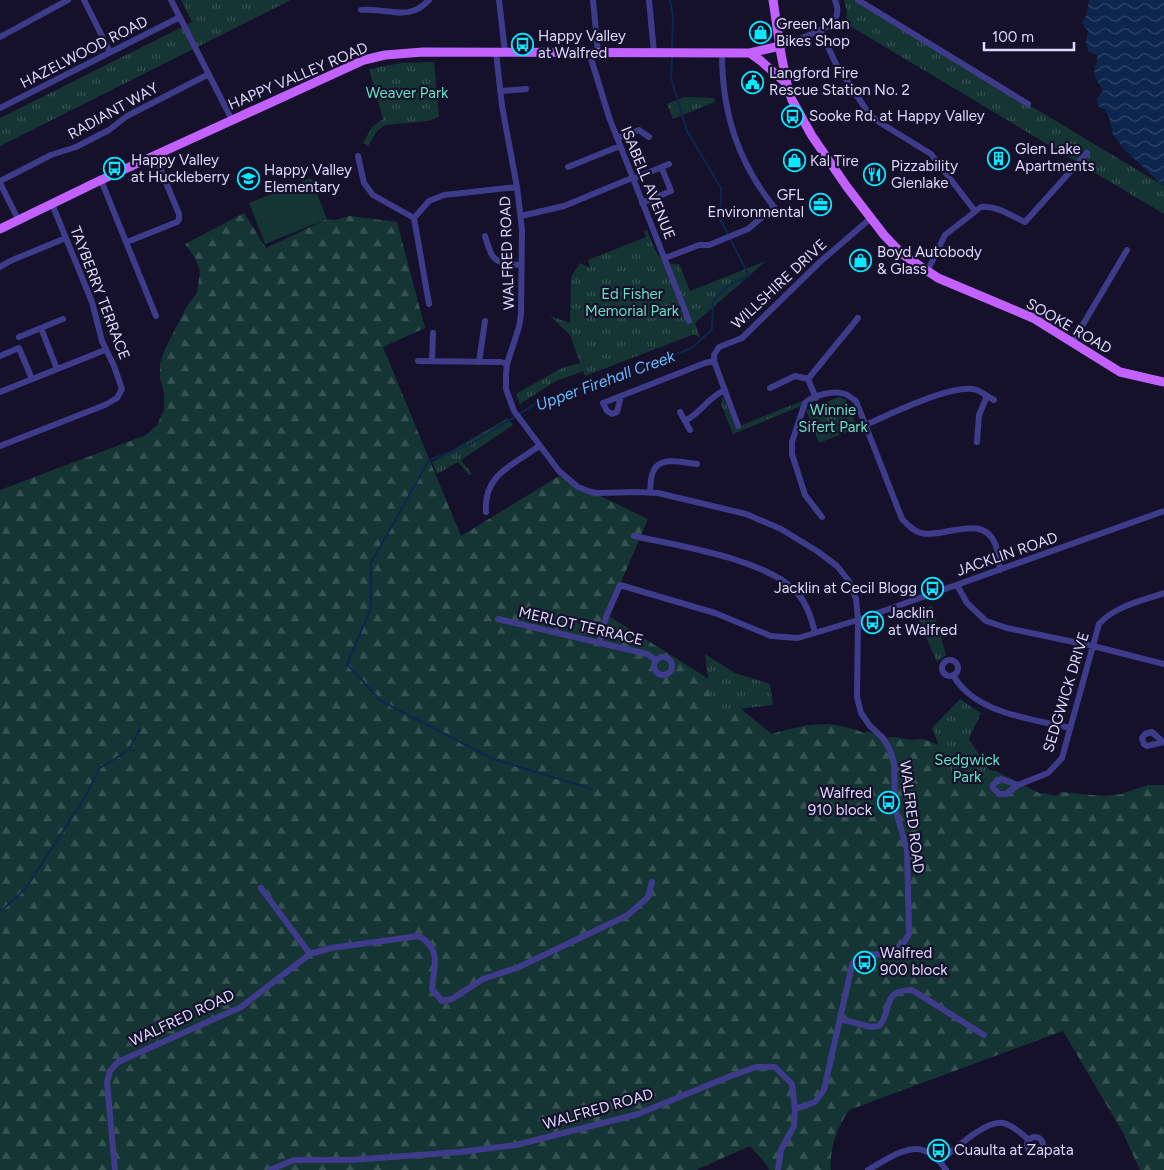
<svg xmlns="http://www.w3.org/2000/svg" width="1164" height="1170" font-family="Figtree,sans-serif">
<style>
.grass{fill:#143533}
.forest{fill:url(#forest-firs)}
.park{fill:url(#park-tufts)}
.water{fill:url(#water-waves)}
.lines{fill:none;stroke-linecap:round;stroke-linejoin:round}
.stream{stroke:#0d264e;stroke-width:2}
.minor{stroke:#3e3c8a;stroke-width:6}
.major{stroke:#c261ff;stroke-width:9}
.labels{text-anchor:middle;stroke-width:4.5;stroke-linejoin:round;paint-order:stroke}
.poi-label{font-size:15px;fill:#dedaff;stroke:#15112b;text-anchor:start}
.street-label{font-size:15px;fill:#dedaff;stroke:#15112b}
.park-label{font-size:15px;fill:#64e1c0;stroke:#15112b}
.water-label{font-size:16px;font-style:italic;fill:#68bbff;stroke:#15112b}
</style>
<defs>
<pattern id="forest-firs" width="22" height="20" patternUnits="userSpaceOnUse" patternTransform="scale(1.25)"><rect width="22" height="20" fill="#143533"/><path d="M5 1l3.5 6h-7zM16 11l3.5 6h-7z" fill="#365252"/></pattern>
<pattern id="park-tufts" width="24" height="20" patternUnits="userSpaceOnUse" patternTransform="scale(1.25)"><rect width="24" height="20" fill="#143533"/><path d="M3 7l-1-3M5 7V3M7 7l1-3M15 17l-1-3M17 17v-4M19 17l1-3" fill="none" stroke="#365252"/></pattern>
<pattern id="water-waves" width="16" height="10" patternUnits="userSpaceOnUse" patternTransform="scale(1.25)"><rect width="16" height="10" fill="#0d264e"/><path d="M0 5q4-4 8 0t8 0" fill="none" stroke="#304569"/></pattern>
</defs>
<rect width="100%" height="100%" fill="#15112b"/>
<path class="grass" d="M 311,178 L 327,219 L 265,244 L 249,203 Z"/>
<path class="forest" d="M 244,213 L 266,248 L 327,219 L 334,220 L 350,216 L 397,222 L 425,328 L 383,347 L 461,536 L 559,476 L 648,519 L 607,615 L 720,686 L 730,700 L 772,734 C 807,724 829,719 864,733 L 868,731 L 883,738 L 894,737 L 911,740 L 923,739 L 944,747 L 990,770 L 996,771 L 1041,794 L 1044,793 L 1056,796 L 1061,792 L 1104,796 L 1121,794 L 1148,785 L 1164,785 L 1164,1170 L 1140,1170 L 1122,1131 L 1063,1031 L 849,1110 C 837,1128 829,1148 831,1170 L 769,1170 L 766,1164 L 750,1146 L 696,1170 L 0,1170 L 0,490 L 146,435 L 157,425 L 164,410 L 164,393 L 160,378 L 160,363 L 165,349 L 187,306 L 197,293 L 200,271 L 195,258 L 185,244 Z"/>
<path class="park" d="M 181,0 L 291,0 L 0,146 L 0,118 L 192,22 Z
M 844,0 L 855,0 L 1164,186 L 1164,214 L 845,23 L 847,11 Z
M 434,62 L 439,117 L 428,121 L 385,125 L 377,131 L 368,146 L 363,143 L 372,127 L 383,119 L 369,69 L 401,63 Z
M 684,97 L 714,98 L 715,102 L 673,119 L 667,104 Z
M 647,230 C 654,247 658,266 679,264 L 690,291 L 766,261 L 695,323 L 700,338 L 696,335 L 692,335 L 585,376 L 583,371 L 554,382 L 520,404 L 516,394 L 562,368 L 580,363 L 570,335 L 550,316 L 570,323 L 571,277 L 580,263 L 590,268 L 588,260 L 646,237 L 644,232 Z
M 723,396 L 735,428 L 802,401 L 801,406 L 733,434 L 721,404 Z
M 839,397 L 846,400 L 857,428 L 819,443 L 806,410 Z
M 508,418 L 513,425 L 461,460 L 472,474 L 469,475 L 458,462 L 437,474 L 432,462 Z
M 932,606 L 946,655 L 937,662 L 915,612 Z
M 705,654 L 735,673 L 770,684 L 773,705 L 712,712 Z
M 960,699 L 981,713 L 969,739 L 993,776 L 989,779 L 987,788 L 955,787 L 932,728 Z"/>
<path class="water" d="M 1089,0 L 1164,0 L 1164,187 L 1124,149 L 1113,135 L 1109,117 L 1105,110 L 1098,106 L 1097,99 L 1103,91 C 1098,80 1090,73 1097,62 L 1097,55 L 1089,52 L 1086,43 L 1088,31 L 1082,24 L 1087,13 Z"/>
<g class="lines">
<path class="stream" d="M 670,0 L 673,16 L 672,49
M 592,789 L 493,759 L 381,701 L 347,664 L 371,608 L 371,563 L 429,460 L 471,444 L 537,403 L 612,379 L 692,348 L 712,329 L 713,301 L 729,285 L 749,276 L 720,219 L 721,188 L 687,131 L 671,78 L 672,56
M 0,912 L 26,888 L 84,799 L 100,768 L 129,750 L 140,729"/>
<path class="minor" d="M 84,0 L 110,52
M 171,0 L 232,120
M 499,0 L 505,52
M 593,0 L 598,52
M 649,0 L 654,53
M 858,0 L 1028,104
M 361,10 C 388,7 408,23 429,0
M 820,30 L 836,64 L 869,114 L 879,122 L 931,154 L 975,211
M 0,37 C 23,25 45,12 68,0
M 780,46 C 790,43 799,39 809,35 C 826,28 844,22 835,0
M 496,52 L 502,106 L 517,187 L 522,230 L 521,315 L 519,327 L 507,364 L 506,374 L 506,389 L 514,411 L 559,471 L 578,487 L 591,492 L 597,493 L 637,492 L 658,493 L 746,514 L 781,529 L 817,551 L 837,566 L 849,581 L 856,599 L 858,620 L 857,697 L 861,713 L 870,726 L 883,738 L 890,750 L 894,763 L 895,808 L 907,850 L 909,934 C 896,958 886,955 861,954 L 856,958 L 852,965 L 824,1090 L 815,1102 L 795,1109
M 589,52 L 609,117 L 689,321
M 500,91 L 526,89
M 0,108 L 180,17
M 617,138 L 639,130 L 649,137
M 358,156 L 364,183 L 373,195 L 414,218
M 568,167 L 620,146
M 633,179 L 669,164
M 101,180 L 156,316
M 0,181 L 51,155 L 76,147 L 109,130 L 127,116 L 209,74
M 0,183 L 19,221
M 642,203 L 671,191 L 663,171
M 521,216 L 564,206 L 632,178
M 414,218 L 429,201 L 444,195 L 517,187
M 414,218 L 429,304
M 485,236 C 493,262 493,262 521,265
M 127,242 L 177,222 L 179,219 L 179,214 L 155,156
M 665,258 L 699,245 L 709,245 L 748,229 L 774,207 C 737,161 722,111 722,53
M 0,267 L 10,261 L 66,238
M 927,272 L 945,235 L 981,207 C 995,205 1012,216 1025,222 L 1087,153
M 41,328 L 57,369
M 19,337 L 63,319
M 1072,343 L 1127,250
M 0,356 L 19,348 L 32,379
M 418,361 L 501,362 L 507,364
M 432,361 L 433,333
M 714,361 L 738,426
M 479,362 L 485,321
M 808,379 L 858,318
M 808,379 L 816,398
M 770,388 L 795,376 L 808,379
M 0,392 L 105,350
M 621,396 L 617,412 L 612,414 L 607,411 L 603,403 L 705,363 L 714,361 L 714,355 L 719,347 L 742,338 L 821,261 L 871,218
M 680,412 L 690,430
M 685,421 C 701,413 708,397 725,390
M 865,425 C 889,415 954,382 977,390 C 982,392 988,397 994,400
M 977,442 L 979,415 L 987,396
M 0,446 L 105,405 L 117,398 L 122,389 L 114,366 L 102,341 L 92,302 L 52,204
M 650,492 C 651,486 650,478 653,472 C 659,455 683,463 697,464
M 486,512 C 483,474 514,465 539,446
M 822,517 L 805,495 L 792,454 L 792,442 L 805,403 C 814,395 833,390 845,394 C 849,395 852,399 856,401 L 902,519 C 908,525 913,531 921,533 C 944,539 984,511 996,546 C 998,553 999,562 1000,570
M 634,536 C 678,546 770,559 799,595 C 808,606 812,620 815,633
M 957,585 L 967,603 L 986,621 L 1007,628 L 1093,646 L 1164,664
M 498,619 L 647,654 L 656,660
M 599,643 L 606,617 L 620,585 L 715,613 L 771,636 L 798,638 L 858,620 L 1164,511
M654 666a9 9 0 1 1 18 0a9 9 0 1 1-18 0Z
M942 668a8 8 0 1 1 16 0a8 8 0 1 1-16 0Z
M 953,675 C 975,714 1030,718 1070,728
M 1163,742 L 1152,732 L 1145,734 L 1142,738 L 1144,744 L 1147,746 L 1164,742
M 1018,785 L 1001,779 L 998,780 L 993,785 L 993,788 L 999,794 L 1006,794 L 1018,785 L 1048,773 L 1062,758 L 1099,624 C 1115,606 1142,601 1164,593
M 261,888 L 310,954
M 840,1019 L 871,1027 L 879,1026 C 893,1012 880,990 912,990 L 984,1035
M1027 1145a8 8 0 1 1 16 0a8 8 0 1 1-16 0Z
M 940,1161 C 954,1150 985,1120 1003,1123 C 1013,1125 1022,1134 1029,1140
M 115,1170 L 107,1082 L 110,1071 L 118,1062 L 241,1007 L 310,954 L 331,948 L 419,936 C 442,950 434,965 432,989 L 442,1001 L 452,999 L 483,979 L 519,967 L 628,915 L 648,897 L 652,882
M 270,1170 L 294,1160 L 350,1160 L 460,1152 L 516,1145 L 638,1114 L 728,1077 L 756,1067 L 775,1067 L 792,1084 L 795,1109 L 794,1126 L 781,1150 L 778,1170
M 868,1170 C 898,1153 921,1133 946,1170"/>
<path class="major" d="M 773,0 L 781,54 L 787,84 L 792,100 L 812,136 L 847,187 L 884,235 L 902,254 L 938,278 L 1033,318 L 1120,372 L 1164,382
M 750,53 L 761,61 L 787,84
M 0,229 L 101,180 L 364,60 L 385,55 L 423,52 L 750,53 L 780,46"/>
</g>
<defs>
<symbol id="shop-ring" viewBox="-11 -11 22 22"><circle r="9.5" fill="#15112b" stroke="#06e9ff" stroke-width="1.5"/><path d="M-5-2.5h2.3a2.7 3.5 0 0 1 5.4 0H5L5.5 6h-11ZM-1.5-2.5h3a1.5 2.3 0 0 0-3 0Z" fill="#06e9ff"/></symbol>
<symbol id="bus-ring" viewBox="-11 -11 22 22"><circle r="9.5" fill="#15112b" stroke="#06e9ff" stroke-width="1.5"/><path d="M-5-6H5V4H4V6H2V4H-2V6H-4V4H-5ZM-3.5-4V0h7V-4ZM-3.5 1.2v1.5H-2V1.2ZM2 1.2v1.5H3.5V1.2Z" fill="#06e9ff"/></symbol>
<symbol id="civic-ring" viewBox="-11 -11 22 22"><circle r="9.5" fill="#15112b" stroke="#06e9ff" stroke-width="1.5"/><path d="M-.6-6.5H3V-4.5H.6V-3L4-1V1h2V6H-6V1h2V-1L-.6-3ZM-1.2 2.5V6h2.4V2.5Z" fill="#06e9ff"/></symbol>
<symbol id="building-ring" viewBox="-11 -11 22 22"><circle r="9.5" fill="#15112b" stroke="#06e9ff" stroke-width="1.5"/><path d="M-4-6H4V6H1V3H-1V6H-4ZM-2.5-4.3h1.7v1.8h-1.7ZM.8-4.3h1.7v1.8H.8ZM-2.5-1h1.7V.8h-1.7ZM.8-1h1.7V.8H.8Z" fill="#06e9ff"/></symbol>
<symbol id="restaurant-ring" viewBox="-11 -11 22 22"><circle r="9.5" fill="#15112b" stroke="#06e9ff" stroke-width="1.5"/><path d="M-5-6h1v4h1v-4h1v4h1v-4h1v5L-1.5 .5V6h-2V.5L-5-1ZM5-6V6H3V1.5H1.5Q1.5-4 5-6Z" fill="#06e9ff"/></symbol>
<symbol id="school-ring" viewBox="-11 -11 22 22"><circle r="9.5" fill="#15112b" stroke="#06e9ff" stroke-width="1.5"/><path d="M0-5L7-2L0 1L-7-2ZM-4 1L0 2.5L4 1V4Q0 6-4 4Z" fill="#06e9ff"/></symbol>
<symbol id="office-ring" viewBox="-11 -11 22 22"><circle r="9.5" fill="#15112b" stroke="#06e9ff" stroke-width="1.5"/><path d="M-6-3h4V-5.5h4V-3h4V5H-6ZM-1-4.5V-3h2v-1.5ZM-6 0V1H6V0Z" fill="#06e9ff"/></symbol>
</defs>
<g fill-rule="evenodd">
<use href="#shop-ring" x="748" y="20" width="25" height="25"/>
<use href="#bus-ring" x="510" y="32" width="25" height="25"/>
<use href="#civic-ring" x="740" y="70" width="25" height="25"/>
<use href="#bus-ring" x="780" y="104" width="25" height="25"/>
<use href="#building-ring" x="986" y="146" width="25" height="25"/>
<use href="#shop-ring" x="782" y="148" width="25" height="25"/>
<use href="#bus-ring" x="102" y="156" width="25" height="25"/>
<use href="#restaurant-ring" x="862" y="162" width="25" height="25"/>
<use href="#school-ring" x="236" y="166" width="25" height="25"/>
<use href="#office-ring" x="808" y="192" width="25" height="25"/>
<use href="#shop-ring" x="848" y="248" width="25" height="25"/>
<use href="#bus-ring" x="920" y="576" width="25" height="25"/>
<use href="#bus-ring" x="860" y="610" width="25" height="25"/>
<use href="#bus-ring" x="876" y="790" width="25" height="25"/>
<use href="#bus-ring" x="852" y="950" width="25" height="25"/>
<use href="#bus-ring" x="926" y="1138" width="25" height="25"/>
</g>
<g class="labels">
<g class="poi-label">
<text x="776" y="29">Green Man<tspan x="776" dy="17">Bikes Shop</tspan></text>
<text x="538" y="41">Happy Valley<tspan x="538" dy="17">at Walfred</tspan></text>
<text x="769" y="78">Langford Fire<tspan x="769" dy="17">Rescue Station No. 2</tspan></text>
<text x="809" y="121">Sooke Rd. at Happy Valley</text>
<text x="1015" y="154">Glen Lake<tspan x="1015" dy="17">Apartments</tspan></text>
<text x="131" y="165">Happy Valley<tspan x="131" dy="17">at Huckleberry</tspan></text>
<text x="810" y="166">Kal Tire</text>
<text x="891" y="171">Pizzability<tspan x="891" dy="17">Glenlake</tspan></text>
<text x="264" y="175">Happy Valley<tspan x="264" dy="17">Elementary</tspan></text>
<text x="804" y="200" text-anchor="end">GFL<tspan x="804" dy="17">Environmental</tspan></text>
<text x="877" y="257">Boyd Autobody<tspan x="877" dy="17">&amp; Glass</tspan></text>
<text x="917" y="593" text-anchor="end">Jacklin at Cecil Blogg</text>
<text x="888" y="618">Jacklin<tspan x="888" dy="17">at Walfred</tspan></text>
<text x="872" y="798" text-anchor="end">Walfred<tspan x="872" dy="17">910 block</tspan></text>
<text x="880" y="958">Walfred<tspan x="880" dy="17">900 block</tspan></text>
<text x="954" y="1155">Cuaulta at Zapata</text>
</g>
<g class="street-label">
<text transform="translate(84 52) rotate(-27)" y="5">HAZELWOOD ROAD</text>
<text transform="translate(298 76) rotate(-23)" y="5">HAPPY VALLEY ROAD</text>
<text transform="translate(113 111) rotate(-29)" y="5">RADIANT WAY</text>
<text transform="translate(648 183) rotate(68)" y="5">ISABELL AVENUE</text>
<text transform="translate(507 253) rotate(-92)" y="5">WALFRED ROAD</text>
<text transform="translate(779 284) rotate(-43)" y="5">WILLSHIRE DRIVE</text>
<text transform="translate(100 293) rotate(69)" y="5">TAYBERRY TERRACE</text>
<text transform="translate(1069 326) rotate(30)" y="5">SOOKE ROAD</text>
<text transform="translate(1007 554) rotate(-19)" y="5">JACKLIN ROAD</text>
<text transform="translate(581 626) rotate(13)" y="5">MERLOT TERRACE</text>
<text transform="translate(1066 692) rotate(-73)" y="5">SEDGWICK DRIVE</text>
<text transform="translate(912 817) rotate(83)" y="5">WALFRED ROAD</text>
<text transform="translate(182 1018) rotate(-25)" y="5">WALFRED ROAD</text>
<text transform="translate(598 1109) rotate(-16)" y="5">WALFRED ROAD</text>
</g>
<g class="park-label">
<text x="407" y="98">Weaver Park</text>
<text x="632" y="299">Ed Fisher<tspan x="632" dy="17">Memorial Park</tspan></text>
<text x="833" y="415">Winnie<tspan x="833" dy="17">Sifert Park</tspan></text>
<text x="967" y="765">Sedgwick<tspan x="967" dy="17">Park</tspan></text>
</g>
<g class="water-label">
<text transform="translate(605 380) rotate(-20)" y="6">Upper Firehall Creek</text>
</g>
</g>
<path d="M984 42v8h90v-8" fill="none" stroke="#dedaff" stroke-width="2.5"/>
<text x="992" y="42" font-size="15" fill="#dedaff" stroke="#15112b" stroke-width="4" paint-order="stroke">100 m</text>
</svg>
